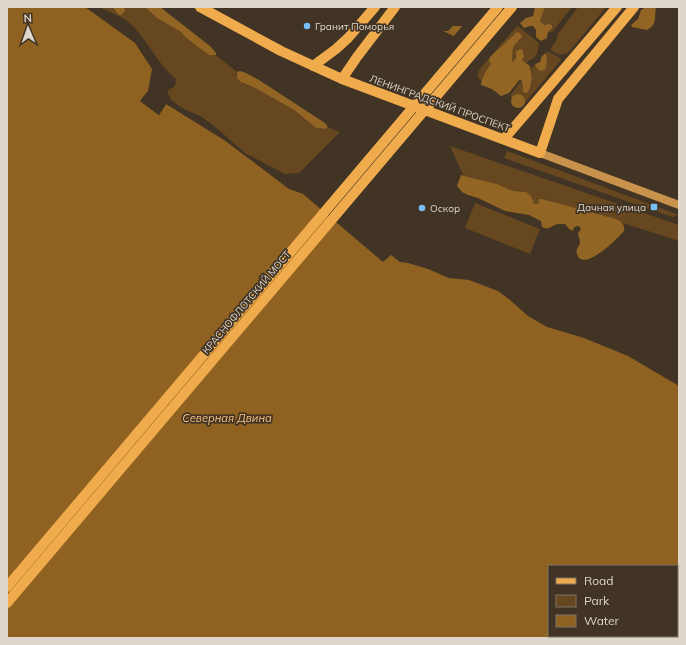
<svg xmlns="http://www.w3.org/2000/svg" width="686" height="645" font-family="Mulish,sans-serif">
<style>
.green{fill:#66471f}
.forest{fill:#936524}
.water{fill:#906221;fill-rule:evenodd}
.pier{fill:#413424}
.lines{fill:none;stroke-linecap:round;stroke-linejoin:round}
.secondary{stroke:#c8924c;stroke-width:8}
.primary{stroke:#f0ab4d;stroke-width:10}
.poi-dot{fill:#77bff7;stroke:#413424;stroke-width:1.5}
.labels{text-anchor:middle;stroke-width:3.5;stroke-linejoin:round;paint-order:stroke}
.poi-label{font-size:10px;fill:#dfd6cc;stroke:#413424;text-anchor:start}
.street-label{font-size:10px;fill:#dfd6cc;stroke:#413424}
.water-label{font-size:11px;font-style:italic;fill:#f9c481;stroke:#413424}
</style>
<rect width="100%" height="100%" fill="#413424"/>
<path class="green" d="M 99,7 L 112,7 L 115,11 L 124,7 L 145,7 L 157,18 L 181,32 L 185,37 L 202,50 L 209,55 L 216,55 L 237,72 L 236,75 L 244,84 L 255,88 L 294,110 L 316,128 L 325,129 L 328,127 L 340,132 L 299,173 L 285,174 L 245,153 L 220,131 L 202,117 L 182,108 L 171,100 L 167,91 L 175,86 L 176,79 C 157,64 147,39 130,23 C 123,17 107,11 99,7 Z
M 545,7 L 572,7 L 553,31 L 548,33 L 552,27 L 549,24 L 543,25 L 540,21 Z
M 578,7 L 606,7 L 569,52 C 561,57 555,54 550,49 L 556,41 L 558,34 Z
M 518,26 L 539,43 C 538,51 538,58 528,61 L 528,63 L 522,60 L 524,57 L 523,50 L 518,49 L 516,52 L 515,60 L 512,62 L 513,47 L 521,39 L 513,35 L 506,44 L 490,58 L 489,61 L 491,64 L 487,69 L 481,81 L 477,76 L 479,72 L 478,71 L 516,27 Z
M 547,51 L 560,58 L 561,60 L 523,105 L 524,99 L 521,95 L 516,95 L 512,98 L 510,96 L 521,81 L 522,88 L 530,88 L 532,78 L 531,69 L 535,64 L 536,67 L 545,66 C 548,61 544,56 547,51 Z
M 450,146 L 679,225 L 679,241 L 623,223 L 608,217 L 558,204 L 544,199 L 542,199 L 539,201 L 538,204 L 534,204 L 524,192 L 513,191 L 497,184 L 463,175 Z
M 507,151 L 679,215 L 672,217 L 504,158 Z
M 475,203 L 540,229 L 530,254 L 465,228 Z"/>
<path class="forest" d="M 112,7 L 124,7 L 125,11 L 121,15 L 119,15 Z
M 145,7 L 160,7 L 210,46 L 216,53 L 216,55 L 209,55 L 202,50 L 185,37 L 181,32 L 157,18 Z
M 535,7 L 545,7 L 540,21 L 544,25 L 549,24 L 552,25 L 552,28 L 548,32 L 547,38 L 541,41 L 536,37 L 536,30 L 533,26 L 530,26 L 524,28 L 520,23 L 526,18 L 533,16 Z
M 646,7 L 656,7 C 654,17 658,24 647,30 L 632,27 L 631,25 L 638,19 L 641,10 Z
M 453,26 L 462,26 L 454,36 L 443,31 L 448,31 Z
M 517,32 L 520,33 L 522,37 L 513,47 L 512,61 L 513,62 L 516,58 L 516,51 L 520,49 L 523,50 L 524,57 L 522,60 L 530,66 L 532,78 L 530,88 L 527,93 L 523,92 L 522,82 L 520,79 L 509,93 L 501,96 L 492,89 L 481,85 C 481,78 487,69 491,64 L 489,61 L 490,57 Z
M 546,53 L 547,62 L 545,70 L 540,71 L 536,67 L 535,64 L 540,62 L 542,56 Z
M 240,71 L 246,73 L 259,80 L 325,123 L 328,127 L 325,129 L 316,128 L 294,110 L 255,88 L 241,82 L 237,78 L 237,72 Z
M511 101a7 7 0 1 1 14 0a7 7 0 1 1-14 0Z
M 461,175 L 497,184 L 513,191 L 526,192 L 531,196 L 534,204 L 538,204 L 539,199 L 542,199 L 616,219 C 622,222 625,224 624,231 C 619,237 583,274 577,254 C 575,249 580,246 580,242 C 580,239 578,236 578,233 L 581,229 L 579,226 L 574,227 L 573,231 L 569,229 L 565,224 C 563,224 560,224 558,224 C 551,225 550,231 542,227 L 541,221 L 529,215 L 505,211 L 478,198 L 468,195 L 462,192 L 457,186 Z"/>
<path class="water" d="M 7,7 L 85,7 L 135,43 L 152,69 L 148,91 L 140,101 L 159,115 L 166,104 L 224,140 L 289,189 L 303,194 L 383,262 L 391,255 L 400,262 L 408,263 L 428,269 L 449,278 L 469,280 L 498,291 L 510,300 L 528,316 L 547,327 L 584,338 L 628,356 L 679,386 L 679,638 L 7,638 ZM 549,566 L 677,566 L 677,636 L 549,636 Z"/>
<path class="pier" d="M 148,91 L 150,92 L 143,101 L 158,112 L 165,103 L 166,104 L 159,115 L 140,101 Z"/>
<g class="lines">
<path class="secondary" d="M 540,153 L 679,205"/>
<path class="primary" d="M 200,7 L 281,51 L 342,79 L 540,153 L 558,99 L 634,7
M 313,66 L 336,49 L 348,38 L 375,7
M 342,79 L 357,57 L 395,7
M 504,139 L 617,7
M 7,587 L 498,7
M 7,603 L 512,7"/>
</g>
<g class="poi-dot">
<circle cx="307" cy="26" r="4"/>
<rect x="650" y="203" width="8" height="8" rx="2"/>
<circle cx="422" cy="208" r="4"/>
</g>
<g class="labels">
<g class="poi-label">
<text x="315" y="30">Гранит Поморья</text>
<text x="646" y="211" text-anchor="end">Дачная улица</text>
<text x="430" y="212">Оскор</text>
</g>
<g class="street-label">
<text transform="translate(440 103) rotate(20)" y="4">ЛЕНИНГРАДСКИЙ ПРОСПЕКТ</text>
<text transform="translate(246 302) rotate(-50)" y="4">КРАСНОФЛОТСКИЙ МОСТ</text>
</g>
<g class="water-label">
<text x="227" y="422">Северная Двина</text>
</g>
</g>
<rect width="686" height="645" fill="none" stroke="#dfd6cc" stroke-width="16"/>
<rect x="548" y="565" width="130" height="72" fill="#413424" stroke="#807567"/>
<rect x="556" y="578" width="20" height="6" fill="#f0ab4d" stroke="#807567"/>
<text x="584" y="585" font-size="12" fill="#dfd6cc">Road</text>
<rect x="556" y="595" width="20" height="12" fill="#66471f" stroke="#807567"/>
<text x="584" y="605" font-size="12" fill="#dfd6cc">Park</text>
<rect x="556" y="615" width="20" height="12" fill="#906221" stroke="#807567"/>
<text x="584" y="625" font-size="12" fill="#dfd6cc">Water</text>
<g transform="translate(28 28) rotate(358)" stroke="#413424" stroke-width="3" paint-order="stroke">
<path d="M0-3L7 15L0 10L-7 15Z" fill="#dfd6cc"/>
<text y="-6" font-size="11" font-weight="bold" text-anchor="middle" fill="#dfd6cc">N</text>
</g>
</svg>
